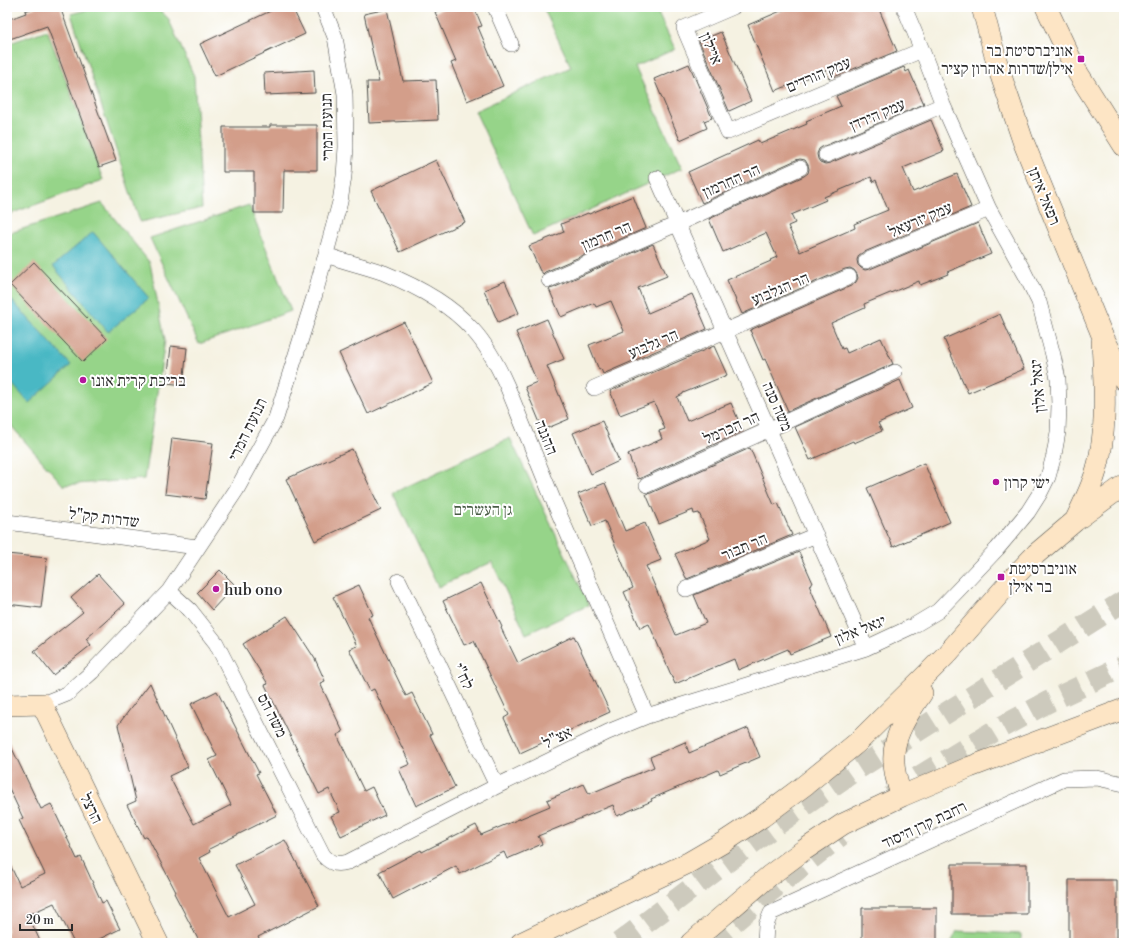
<svg xmlns="http://www.w3.org/2000/svg" width="1131" height="950" font-family="'Libre Bodoni','Frank Ruhl Libre',serif">
<style>
.green{fill:#96d489;stroke:#60805a}
.water{fill:#4ab8c4;stroke:#3a7278}
.building{fill:#d39e8a;fill-rule:evenodd}
.lines{fill:none;stroke-linecap:round;stroke-linejoin:round}
.highway-tunnel{stroke:#cdcabd;stroke-width:22;stroke-dasharray:22 11;stroke-linecap:butt}
.street-casing{stroke:#494946;stroke-width:16}
.secondary-casing{stroke:#494946;stroke-width:22}
.street{stroke:#fff;stroke-width:15}
.secondary{stroke:#fde5c5;stroke-width:21}
.poi-dot{fill:#b5179e;stroke:#fff;stroke-width:1.5}
.labels{text-anchor:middle;stroke-width:4;stroke-linejoin:round;paint-order:stroke}
.street-label{font-size:16px;fill:#2b2b2b;stroke:#fff}
.poi-label{font-size:16px;fill:#2b2b2b;stroke:#fff;text-anchor:start}
.park-label{font-size:16px;fill:#4b5e47;stroke:#fff}
</style>
<rect width="100%" height="100%" fill="#fff"/>
<filter id="ink" filterUnits="userSpaceOnUse"><feTurbulence type="fractalNoise" baseFrequency=".025" numOctaves="2"/><feDisplacementMap in="SourceGraphic" scale="8" xChannelSelector="R" yChannelSelector="G"/><feConvolveMatrix kernelMatrix="1 2 1 2 8 2 1 2 1" color-interpolation-filters="sRGB"/></filter>
<filter id="wash" filterUnits="userSpaceOnUse"><feTurbulence type="fractalNoise" baseFrequency=".012" numOctaves="4" result="noise"/><feDisplacementMap in="SourceGraphic" scale="16" xChannelSelector="R" yChannelSelector="G"/><feGaussianBlur stdDeviation="0.9" result="paint"/><feColorMatrix in="noise" values="0 0 0 0 0 0 0 0 0 0 0 0 0 0 0 0 0 1.4 0 .05"/><feComposite in="paint" operator="in"/></filter>
<g filter="url(#wash)">
<rect width="100%" height="100%" fill="#f5f2e2"/>
<path class="green" d="M 98,7 L 156,7 L 168,18 L 194,76 L 202,208 L 140,222 L 71,14 Z
M 543,7 L 655,7 L 675,49 L 635,67 L 682,168 L 533,236 L 475,111 L 571,67 Z
M 47,30 L 103,180 L 7,215 L 7,44 Z
M 102,203 L 150,263 L 165,340 L 144,479 L 63,485 L 7,421 L 7,234 Z
M 249,205 L 291,311 L 199,344 L 150,238 Z
M 510,438 L 589,605 L 526,634 L 492,562 L 438,587 L 393,493 Z
M 957,931 L 1021,934 L 1021,943 L 951,943 Z"/>
<path class="water" d="M 93,232 L 149,298 L 108,332 L 53,266 Z
M 7,295 L 71,365 L 29,403 L 7,378 Z"/>
<g id="blocks">
<path class="building" d="M 36,7 L 60,7 L 116,161 L 99,167 L 47,26 L 7,40 L 7,20 L 26,13 L 25,11 Z
M 279,7 L 292,7 L 305,34 L 215,76 L 200,44 Z
M 446,7 L 474,7 L 482,26 L 478,27 L 503,86 L 467,101 L 451,63 L 456,61 L 435,12 Z
M 790,7 L 878,7 L 897,51 L 829,79 L 826,70 L 775,91 L 748,25 Z
M 387,9 L 403,81 L 436,80 L 438,120 L 369,123 L 367,82 L 379,82 L 364,14 Z
M 721,32 L 751,101 L 729,111 L 699,41 Z
M 689,64 L 712,118 L 704,121 L 707,128 L 680,140 L 654,79 Z
M 904,67 L 906,72 L 909,70 L 924,104 L 822,147 L 819,149 L 817,154 L 818,159 L 820,162 L 825,164 L 830,163 L 931,120 L 944,151 L 903,168 L 913,192 L 957,174 L 971,207 L 862,253 L 859,255 L 857,260 L 858,265 L 861,268 L 865,270 L 870,269 L 978,223 L 991,254 L 947,272 L 948,274 L 920,285 L 919,281 L 864,304 L 865,308 L 831,323 L 842,349 L 845,348 L 847,353 L 881,338 L 893,364 L 788,411 L 765,359 L 763,360 L 750,330 L 853,285 L 856,282 L 858,278 L 857,274 L 854,270 L 850,268 L 845,269 L 742,314 L 727,280 L 771,261 L 770,260 L 777,257 L 766,233 L 723,252 L 709,219 L 804,176 L 808,173 L 809,169 L 808,165 L 805,160 L 800,159 L 796,160 L 702,203 L 688,172 L 758,140 L 760,144 L 807,124 L 806,121 L 841,106 L 836,96 ZM 871,177 L 873,182 L 876,180 L 888,210 L 854,224 L 855,228 L 800,252 L 788,226 L 795,223 L 791,215 L 826,200 L 824,197 Z
M 314,70 L 315,93 L 265,95 L 264,73 Z
M 270,125 L 317,125 L 317,170 L 284,170 L 283,213 L 254,213 L 254,172 L 223,172 L 223,127 L 270,127 Z
M 436,160 L 465,222 L 400,252 L 371,191 Z
M 633,196 L 646,228 L 545,272 L 543,274 L 541,271 L 540,271 L 529,246 L 564,232 L 561,224 L 588,213 L 589,214 Z
M 653,244 L 667,276 L 638,288 L 648,313 L 692,294 L 707,329 L 603,374 L 601,369 L 599,370 L 589,345 L 624,331 L 611,301 L 596,307 L 594,303 L 561,317 L 549,289 L 553,288 Z
M 34,262 L 107,339 L 83,362 L 10,285 Z
M 505,281 L 519,313 L 498,322 L 484,290 Z
M 1000,314 L 1024,369 L 968,393 L 944,339 Z
M 547,319 L 564,359 L 547,366 L 569,419 L 543,430 L 525,387 L 537,382 L 516,332 Z
M 404,322 L 433,383 L 368,414 L 339,353 Z
M 171,346 L 187,348 L 183,385 L 167,383 Z
M 714,346 L 727,375 L 683,393 L 683,394 L 677,397 L 687,421 L 731,403 L 743,431 L 643,477 L 640,479 L 640,478 L 638,479 L 628,454 L 662,439 L 659,431 L 665,429 L 654,402 L 620,415 L 610,391 Z
M 900,380 L 912,408 L 878,423 L 882,431 L 854,443 L 853,441 L 810,460 L 795,427 Z
M 602,421 L 619,461 L 591,474 L 573,433 Z
M 172,438 L 213,443 L 205,499 L 165,494 Z
M 750,448 L 774,505 L 778,503 L 792,535 L 687,579 L 687,578 L 686,578 L 675,554 L 710,539 L 699,513 L 694,514 L 693,510 L 659,524 L 646,494 L 651,493 Z
M 352,449 L 381,510 L 315,541 L 286,479 Z
M 924,463 L 950,522 L 893,547 L 867,488 Z
M 605,483 L 625,531 L 645,523 L 661,560 L 646,566 L 676,635 L 706,623 L 694,595 L 799,552 L 813,583 L 809,585 L 831,637 L 790,654 L 788,649 L 738,670 L 734,659 L 675,684 L 649,624 L 640,628 L 624,592 L 633,588 L 605,521 L 592,526 L 578,494 Z
M 7,554 L 47,558 L 41,608 L 7,604 Z
M 220,570 L 235,585 L 212,610 L 197,593 Z
M 98,574 L 125,604 L 86,639 L 91,645 L 53,675 L 34,651 L 83,612 L 71,598 Z
M 481,583 L 502,627 L 501,628 L 518,663 L 574,636 L 610,712 L 520,753 L 504,718 L 509,715 L 474,641 L 464,645 L 443,601 Z
M 359,585 L 373,615 L 368,617 L 406,696 L 412,693 L 432,734 L 430,735 L 455,787 L 416,806 L 399,769 L 410,764 L 374,689 L 370,691 L 349,649 L 357,646 L 333,597 Z
M 287,616 L 315,659 L 325,681 L 320,683 L 343,732 L 337,735 L 364,791 L 372,787 L 385,815 L 341,836 L 331,816 L 340,812 L 329,789 L 319,794 L 265,685 L 268,684 L 243,644 Z
M 150,683 L 188,767 L 169,776 L 194,824 L 231,805 L 209,760 L 217,756 L 191,704 L 217,691 L 259,773 L 256,774 L 277,815 L 209,849 L 210,852 L 199,858 L 229,917 L 255,904 L 235,865 L 285,840 L 319,906 L 258,937 L 259,939 L 250,943 L 200,943 L 174,893 L 176,892 L 147,836 L 144,838 L 127,805 L 136,801 L 118,725 Z
M 748,728 L 760,757 L 720,774 L 718,770 L 651,799 L 652,801 L 617,816 L 613,805 L 538,836 L 542,844 L 507,859 L 504,852 L 460,874 L 456,866 L 393,899 L 379,872 L 421,850 L 422,852 L 476,825 L 481,835 L 550,806 L 547,800 L 584,784 L 589,794 L 654,767 L 650,757 L 685,742 L 689,753 Z
M 7,738 L 41,809 L 51,804 L 77,859 L 81,857 L 102,903 L 106,901 L 120,929 L 91,943 L 74,943 L 54,903 L 28,915 L 41,943 L 7,943 L 7,858 L 20,886 L 45,874 L 19,820 L 23,818 L 7,784 Z
M 952,864 L 1027,864 L 1027,914 L 952,914 Z
M 1069,880 L 1117,880 L 1117,943 L 1069,943 Z
M 862,908 L 937,908 L 937,943 L 862,943 Z"/>
</g>
</g>
<g filter="url(#ink)">
<use href="#blocks" fill-opacity="0" stroke="#494946" stroke-width="1"/>
<g class="lines">
<path class="highway-tunnel" d="M 891,797 L 914,780 L 996,730 L 1048,702 L 1124,666
M 619,943 L 776,825 L 854,771 L 1124,601
M 709,943 L 764,896 L 841,835"/>
<defs>
<path id="street" d="M 495,7 L 511,44
M 733,7 L 684,28 L 728,132 L 922,50
M 826,155 L 943,105
M 657,178 L 866,648
M 326,255 C 345,262 365,266 384,273 C 416,286 449,303 472,329 C 487,345 498,366 507,386 L 554,502 L 647,716
M 866,261 L 989,209
M 549,280 L 677,224 L 800,168
M 594,388 L 849,277
M 647,485 L 895,372
M 7,522 L 197,547
M 399,581 L 497,786
M 686,589 L 816,535
M 169,591 L 190,610 L 216,643 L 323,855 C 331,864 336,865 348,862 L 497,786 L 608,732 L 647,716 L 866,648 L 913,626 L 938,611 L 963,585 L 997,549 L 1028,512 L 1040,493 L 1048,477 L 1054,455 L 1058,432 L 1059,405 L 1058,379 L 1053,355 L 1044,321 L 1039,302 L 1024,272 L 989,209 L 943,105 L 922,50 L 904,7
M 42,704 L 67,694 L 74,688 L 92,672 L 169,591 L 237,489 L 276,418 L 315,294 L 340,202 L 344,176 L 346,147 L 345,94 L 335,37 L 323,7
M 765,943 L 766,925 L 771,913 L 1064,779 L 1097,778 L 1124,784"/>
<path id="secondary" d="M 982,7 L 998,67 L 1023,141 L 1102,335 L 1119,367 L 1124,380
M 1046,7 L 1076,70 L 1124,146
M 1076,519 C 1086,498 1096,478 1100,455 C 1107,419 1104,380 1102,342
M 7,705 L 42,704 L 158,943
M 902,796 C 884,752 897,730 922,693
M 521,943 L 688,863 L 724,842 L 762,817 L 805,785 L 858,742 L 921,680 L 947,654 L 1015,576 L 1036,554 L 1075,521 L 1124,485
M 691,943 L 769,876 L 804,850 L 843,824 L 902,796 L 970,767 L 1124,709"/>
</defs>
<use href="#street" class="street-casing"/>
<use href="#secondary" class="secondary-casing"/>
<use href="#street" class="street"/>
<use href="#secondary" class="secondary"/>
</g>
</g>
<g class="poi-dot">
<rect x="1077" y="55" width="8" height="8" rx="2"/>
<circle cx="83" cy="380" r="4"/>
<circle cx="996" cy="482" r="4"/>
<rect x="997" y="573" width="8" height="8" rx="2"/>
<circle cx="216" cy="589" r="4"/>
</g>
<g class="labels">
<g class="street-label">
<text transform="translate(712 48) rotate(67)" y="6">איילון</text>
<text transform="translate(818 74) rotate(-23)" y="6">עמק הורדים</text>
<text transform="translate(877 114) rotate(-23)" y="6">עמק הירדן</text>
<text transform="translate(326 127) rotate(-91)" y="6">תנועת המרי</text>
<text transform="translate(731 180) rotate(-24)" y="6">הר החרמון</text>
<text transform="translate(1045 196) rotate(68)" y="6">רפאל איתן</text>
<text transform="translate(920 219) rotate(-23)" y="6">עמק יזרעאל</text>
<text transform="translate(606 235) rotate(-23)" y="6">הר חרמון</text>
<text transform="translate(780 288) rotate(-23)" y="6">הר הגלבוע</text>
<text transform="translate(653 343) rotate(-23)" y="6">הר גלבוע</text>
<text transform="translate(1037 386) rotate(-95)" y="6">יגאל אלון</text>
<text transform="translate(778 406) rotate(66)" y="6">משה סנה</text>
<text transform="translate(731 427) rotate(-24)" y="6">הר הכרמל</text>
<text transform="translate(247 429) rotate(-64)" y="6">תנועת המרי</text>
<text transform="translate(547 437) rotate(68)" y="6">ההגנה</text>
<text transform="translate(104 517) rotate(7)" y="6">שדרות קק"ל</text>
<text transform="translate(744 546) rotate(-23)" y="6">הר תבור</text>
<text transform="translate(860 629) rotate(-22)" y="6">יגאל אלון</text>
<text transform="translate(464 676) rotate(64)" y="6">לח"י</text>
<text transform="translate(273 715) rotate(63)" y="6">משה הס</text>
<text transform="translate(557 737) rotate(-26)" y="6">אצ"ל</text>
<text transform="translate(92 808) rotate(64)" y="6">הרצל</text>
<text transform="translate(924 824) rotate(-25)" y="6">רחבת קרן היסוד</text>
</g>
<g class="poi-label">
<text x="1073" y="56" text-anchor="end">אוניברסיטת בר<tspan x="1073" dy="18">אילן/שדרות אהרון קציר</tspan></text>
<text x="91" y="386">בריכת קרית אונו</text>
<text x="1004" y="488">ישי קרון</text>
<text x="1009" y="574">אוניברסיטת<tspan x="1009" dy="18">בר אילן</tspan></text>
<text x="224" y="595">hub ono</text>
</g>
<g class="park-label">
<text x="483" y="515">גן העשרים</text>
</g>
</g>
<rect width="1131" height="950" fill="none" stroke="#fff" stroke-width="24"/>
<path d="M20 924v6h52v-6" fill="none" stroke="#2b2b2b" stroke-width="2"/>
<text x="26" y="924" font-size="12" fill="#2b2b2b" stroke="#ffffff" stroke-width="3" paint-order="stroke">20 m</text>
</svg>
